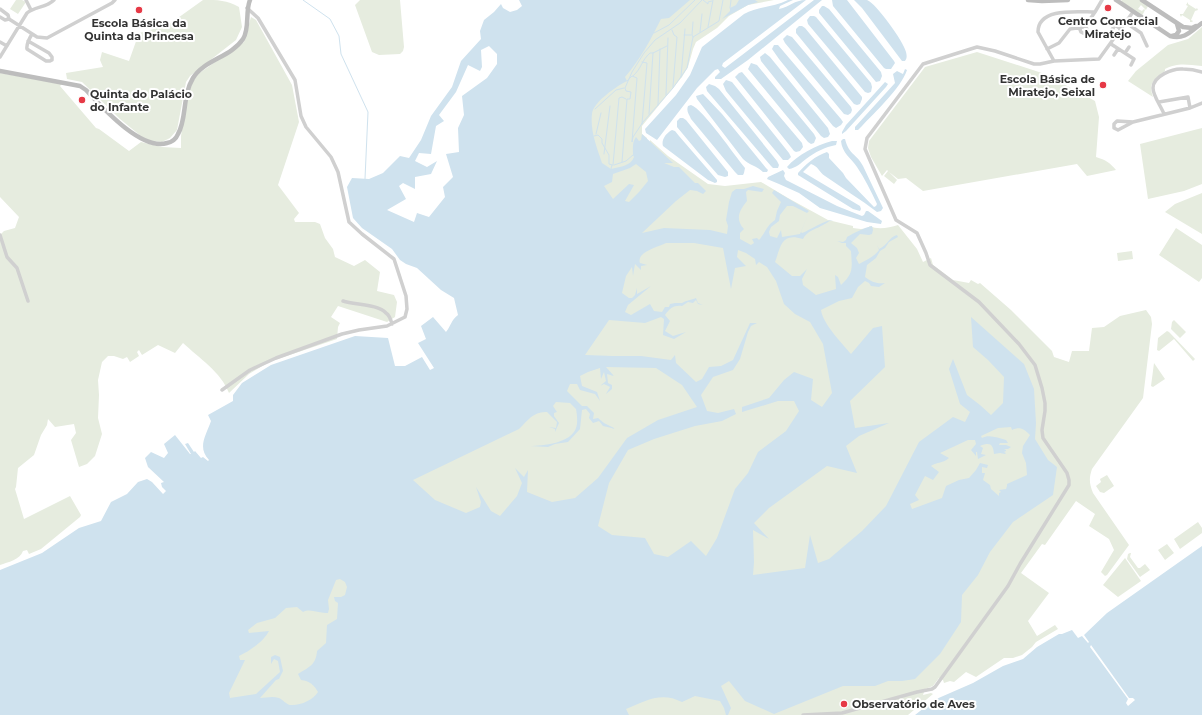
<svg xmlns="http://www.w3.org/2000/svg" width="1202" height="715" font-family="Montserrat,sans-serif">
<style>
.green{fill:#e6ecdf}
.water{fill:#cfe2ee;fill-rule:evenodd}
.lines{fill:none;stroke-linecap:round;stroke-linejoin:round}
.stream{stroke:#cfe2ee;stroke-width:1}
.street{stroke:#d0d0d0;stroke-width:3.5}
.secondary{stroke:#bdbdbd;stroke-width:4.5}
.poi-dot{fill:#e63946;stroke:#fff;stroke-width:1.5}
.labels{text-anchor:middle;stroke-width:4;stroke-linejoin:round;paint-order:stroke}
.poi-label{font-size:11px;font-weight:bold;fill:#333;stroke:#fff}
</style>
<rect width="100%" height="100%" fill="#fff"/>
<path class="green" d="M 16,0 L 22,0 L 26,2 L 18,14 L 10,9 Z
M 203,0 C 218,0 227,0 239,7 L 242,27 L 236,40 L 190,76 L 186,82 L 177,130 L 170,138 L 162,142 L 151,141 L 142,137 L 120,119 L 82,82 L 67,79 L 66,73 L 103,67 L 100,60 L 102,52 L 129,61 L 139,33 L 168,25 Z
M 360,0 L 400,0 L 404,47 L 403,51 L 400,54 L 379,55 L 372,52 L 355,5 Z
M 631,0 L 774,0 L 748,5 L 729,16 L 717,28 L 696,42 L 693,49 L 688,67 L 682,77 L 642,126 L 642,134 L 647,138 L 651,173 L 638,227 L 550,154 Z
M 1122,0 L 1140,0 L 1148,6 L 1146,10 L 1141,5 L 1138,9 L 1142,11 L 1144,9 L 1145,10 L 1142,16 L 1121,1 Z
M 1188,2 L 1188,4 L 1196,9 L 1197,8 L 1198,10 L 1195,11 L 1191,20 L 1193,21 L 1192,22 L 1190,22 L 1190,20 L 1182,15 L 1181,17 L 1180,15 L 1180,14 L 1183,14 L 1188,6 L 1186,5 Z
M 251,17 L 256,20 L 292,85 L 299,122 L 278,185 L 299,213 L 294,219 L 295,222 L 315,222 L 320,224 L 325,238 L 333,249 L 335,257 L 354,266 L 365,260 L 380,272 L 377,291 L 394,295 L 397,302 L 395,317 L 387,322 L 338,306 L 331,317 L 340,323 L 338,327 L 337,339 L 269,362 L 249,374 L 229,393 C 221,372 199,358 183,343 L 175,353 L 158,345 L 142,355 L 139,350 L 137,352 L 139,356 L 130,362 L 127,357 L 123,359 L 114,356 L 108,356 L 102,362 L 98,380 L 99,395 L 98,418 L 102,434 L 95,456 L 87,464 L 79,467 L 71,440 L 76,433 L 74,424 L 55,427 L 48,419 L 47,425 L 41,435 L 34,455 L 18,468 L 16,487 L 15,489 L 24,519 L 70,496 L 81,515 L 80,517 L 41,549 L 29,554 L 27,550 L 23,551 C 20,560 8,562 0,565 L 0,235 L 4,231 L 15,228 L 19,217 L 0,197 L 0,73 L 62,84 L 60,86 L 96,128 L 99,129 L 129,151 L 141,142 L 162,147 L 181,148 L 181,136 L 187,99 L 192,83 L 198,74 L 244,42 Z
M 1202,27 L 1202,66 C 1187,65 1179,62 1165,69 L 1165,71 C 1154,79 1148,83 1153,97 L 1128,81 L 1136,71 L 1168,45 L 1188,39 Z
M 977,52 L 1045,74 L 1095,101 L 1099,117 L 1096,157 C 1106,160 1110,163 1116,170 L 1087,176 L 1077,164 L 923,191 L 906,178 L 898,179 L 889,172 L 897,180 L 894,184 L 884,176 L 888,171 L 887,170 L 882,176 L 871,157 L 868,148 L 869,141 L 925,67 Z
M 1202,128 L 1202,184 L 1184,191 L 1148,199 L 1140,144 Z
M 650,140 L 668,156 L 708,184 L 725,186 L 761,182 L 788,198 L 828,220 L 853,226 L 853,228 C 858,229 866,230 870,226 C 877,230 889,228 898,225 L 917,249 L 923,262 L 931,258 L 933,265 L 953,280 L 969,283 L 971,280 L 978,284 L 980,283 L 1011,310 L 1052,351 L 1054,357 L 1069,362 L 1072,351 L 1089,351 L 1092,328 L 1104,327 L 1120,316 L 1146,310 L 1151,317 L 1152,324 L 1143,398 L 1092,469 C 1089,478 1089,483 1093,493 L 1129,545 L 1107,575 L 1105,576 L 1101,572 L 1114,550 L 1109,539 L 1089,526 L 1095,514 L 1076,501 L 1045,545 L 1042,544 L 1021,573 L 1049,593 L 1028,621 L 1037,636 L 1055,625 L 1058,629 L 1036,642 L 1032,647 L 1022,655 L 1013,658 L 1004,658 L 976,677 L 966,672 L 954,682 L 950,681 L 944,683 L 943,680 L 939,678 L 933,686 L 925,689 L 923,695 L 931,693 L 933,694 L 908,715 L 401,715 L 368,711 L 138,715 L 387,504 L 649,223 Z
M 1202,193 L 1202,234 L 1165,212 L 1175,204 Z
M 1176,228 L 1202,245 L 1202,278 L 1199,282 L 1159,255 Z
M 1132,251 L 1133,259 L 1118,261 L 1117,253 Z
M 1174,320 L 1186,332 L 1180,338 L 1171,329 L 1172,322 Z
M 1167,331 L 1169,332 L 1195,359 L 1193,361 L 1174,339 L 1159,351 L 1157,350 L 1158,338 Z
M 1154,363 L 1165,379 L 1153,387 L 1151,386 Z
M 1107,475 L 1114,486 L 1104,493 L 1100,492 L 1096,486 L 1101,482 L 1100,479 Z
M 1198,522 L 1202,528 L 1202,533 L 1180,549 L 1174,539 Z
M 1167,544 L 1174,553 L 1165,560 L 1158,550 Z
M 1130,553 L 1131,553 L 1130,557 L 1138,568 L 1140,568 L 1145,564 L 1150,570 L 1140,577 L 1127,559 L 1128,554 Z
M 1125,558 L 1141,581 L 1118,597 L 1103,585 Z"/>
<path class="water" d="M 519,0 L 690,0 L 669,18 L 661,19 C 651,39 640,60 625,77 L 627,81 C 617,86 593,102 592,114 C 590,131 597,148 602,163 L 611,169 C 619,167 631,166 634,157 L 633,155 C 633,149 632,142 636,137 L 639,141 L 641,140 L 642,134 L 673,163 L 664,163 L 674,167 L 679,167 L 695,183 L 698,183 L 706,191 L 703,194 L 697,191 L 690,190 L 676,201 L 642,233 L 664,228 L 710,230 L 727,234 L 728,226 L 726,220 L 729,202 L 732,192 L 736,189 L 744,189 L 753,186 L 764,189 L 762,192 L 748,190 L 746,192 L 747,201 C 739,211 735,219 744,229 L 740,233 L 740,239 L 751,245 L 754,243 L 752,239 L 757,238 L 759,240 C 766,232 766,226 775,220 L 777,211 L 781,202 L 772,193 L 774,190 L 809,211 L 807,213 L 793,206 L 787,206 L 780,215 L 779,221 L 771,227 L 769,232 L 770,236 L 777,238 L 781,230 L 782,237 L 800,234 L 808,215 L 801,232 L 802,233 C 810,230 826,219 833,220 C 828,221 826,224 821,226 C 814,230 807,231 803,239 C 781,232 781,246 775,262 L 792,276 L 800,276 L 807,269 L 802,279 L 803,285 L 816,295 L 836,289 L 835,275 L 838,277 L 841,285 C 854,273 852,268 851,251 L 846,246 L 846,243 L 842,243 L 837,241 L 843,242 L 846,240 L 847,237 C 855,232 864,228 872,226 L 873,230 L 872,234 L 869,235 L 860,234 L 851,243 L 857,248 L 859,253 L 856,258 L 859,264 C 866,260 874,257 879,250 L 877,245 L 879,249 C 887,246 889,237 897,235 L 898,237 L 889,242 L 885,248 L 880,251 L 876,258 L 867,265 L 865,277 C 872,282 876,284 885,283 L 879,287 L 871,286 L 869,283 L 865,281 L 858,287 L 852,298 L 839,301 L 821,310 C 823,324 841,342 851,354 L 873,328 L 882,326 L 885,367 L 850,401 L 855,428 L 889,423 L 859,436 L 846,446 L 857,473 L 827,466 L 769,508 L 754,523 L 769,539 L 753,530 L 754,562 L 753,575 L 805,568 L 810,535 L 818,563 L 829,559 L 843,547 L 862,531 L 886,506 L 919,442 L 953,417 L 965,422 L 970,412 L 960,404 L 949,369 L 953,359 L 967,395 L 980,405 L 991,415 L 1003,403 L 1004,377 L 988,360 L 973,347 L 971,317 L 1024,364 L 1034,389 L 1036,423 L 1035,439 L 1048,460 L 1057,467 L 1053,495 L 1013,522 L 990,552 L 978,575 L 962,595 L 961,622 L 940,654 L 915,679 L 902,681 L 888,681 L 875,686 L 843,686 L 774,714 L 745,701 L 729,681 L 721,686 L 731,708 L 728,715 L 726,715 L 724,708 L 720,701 L 695,696 L 682,702 C 661,691 645,701 626,709 L 629,715 L 0,715 L 0,570 L 42,553 L 79,528 L 101,521 L 111,502 L 127,494 L 138,482 L 147,479 L 152,482 L 163,494 L 166,491 L 162,487 L 161,483 L 164,482 L 148,467 L 145,458 L 151,452 L 164,458 L 168,453 L 164,444 L 175,435 L 190,454 L 191,454 L 185,444 L 188,443 L 194,452 L 195,451 L 201,458 L 203,457 L 208,461 L 209,460 C 197,447 206,436 211,421 L 208,415 L 233,401 L 233,395 L 242,383 L 271,365 L 355,336 L 388,338 L 395,366 L 405,366 L 422,357 L 430,370 L 434,368 L 418,343 L 426,339 L 421,326 L 433,317 L 446,332 C 451,326 451,320 458,315 L 454,298 L 441,290 L 417,268 L 406,264 L 400,260 L 392,249 L 362,228 L 353,218 L 347,187 L 352,178 L 369,179 L 383,173 L 400,156 L 409,158 L 421,140 L 431,116 L 452,87 L 461,61 L 481,39 L 480,31 L 484,20 L 494,12 L 501,4 L 503,8 L 510,12 L 517,10 L 522,6 ZM 489,46 L 497,54 L 497,64 L 487,78 L 462,96 L 464,115 L 458,128 L 459,152 L 446,154 L 453,177 L 443,187 L 445,197 L 429,217 L 417,213 L 414,222 L 387,210 L 406,199 L 399,186 L 403,183 L 415,189 L 415,177 L 431,174 L 437,161 L 427,167 L 415,161 L 419,153 L 431,154 L 436,126 L 444,121 L 439,115 L 456,92 L 468,65 L 480,71 L 482,67 L 481,50 ZM 636,164 L 646,172 L 648,181 L 639,192 L 629,202 L 625,201 L 634,185 L 629,184 L 613,199 L 604,186 L 612,182 L 613,174 L 630,168 ZM 666,243 L 694,243 L 723,248 L 731,289 L 735,268 L 746,266 L 737,257 L 738,250 L 746,253 L 755,259 L 756,265 L 759,262 L 767,267 L 776,281 L 784,304 L 795,314 L 810,322 L 823,344 L 832,393 L 822,407 L 811,400 L 813,379 L 794,372 L 784,380 L 769,398 L 742,407 L 742,412 L 778,401 L 794,401 L 799,411 L 786,431 L 758,452 L 748,473 L 735,489 L 717,538 L 706,556 L 691,541 L 668,557 L 654,554 L 645,538 L 612,535 L 598,526 L 609,483 L 628,450 L 654,439 L 695,426 L 722,421 L 736,414 L 734,409 L 718,413 L 707,411 L 701,395 L 713,377 L 733,370 L 740,359 L 748,332 L 751,326 L 757,323 L 750,323 L 733,360 L 721,366 L 709,367 L 702,379 L 696,382 L 676,363 L 675,355 L 671,360 L 641,356 L 613,356 L 585,355 L 609,320 L 645,323 L 661,317 L 664,319 L 663,335 L 674,339 L 686,332 L 673,336 L 665,331 L 670,321 L 665,315 C 670,308 674,305 682,306 L 688,302 L 693,303 L 696,300 L 698,304 L 703,305 L 698,303 L 696,298 C 691,300 687,300 682,303 L 675,303 L 670,304 L 669,307 L 665,307 L 662,312 L 654,311 L 650,304 L 631,315 L 625,312 L 628,305 L 651,286 L 637,294 L 637,288 L 635,295 L 632,298 L 629,298 L 622,293 L 626,276 L 632,267 L 633,276 L 635,264 L 641,270 L 641,266 L 647,265 L 640,263 C 636,252 658,247 666,243 ZM 606,367 L 656,368 L 682,385 L 697,407 L 658,420 L 627,438 L 598,478 L 575,498 L 552,502 L 527,492 L 528,470 L 524,477 L 515,468 L 522,483 L 517,496 L 500,516 L 491,511 L 476,487 L 481,502 L 480,507 L 466,513 L 435,500 L 413,480 L 519,429 C 528,420 534,411 547,412 L 557,422 L 556,428 L 549,427 L 555,429 L 555,432 L 559,423 L 554,416 L 554,413 L 557,412 L 553,406 L 556,402 L 570,403 L 576,409 C 577,414 578,423 576,428 C 571,443 543,446 530,446 L 548,447 L 555,444 L 568,442 L 580,429 L 582,410 L 586,409 L 590,414 L 589,418 L 593,423 L 599,421 L 603,426 L 616,429 L 604,423 L 598,418 L 593,419 L 594,413 L 587,406 L 582,406 L 567,391 L 570,384 L 577,384 L 580,390 L 595,394 L 600,401 L 597,392 L 582,386 L 580,376 L 588,372 L 600,368 L 601,379 L 604,372 L 606,381 L 600,386 L 604,384 L 610,387 L 606,394 L 612,389 L 612,385 L 608,383 L 607,374 L 614,376 ZM 1011,427 L 1012,430 C 1020,426 1024,429 1030,435 L 1023,446 L 1022,453 L 1026,463 L 1027,475 L 1007,484 L 1007,486 L 1006,489 L 999,490 L 1001,492 L 999,493 L 999,496 L 991,489 L 990,485 L 983,480 L 985,473 L 982,473 L 982,467 L 987,468 L 988,465 L 980,463 L 976,470 L 969,478 L 959,480 L 946,486 L 942,498 L 912,509 L 910,504 L 919,500 L 915,495 L 925,476 L 933,480 L 939,472 L 931,466 C 936,462 942,464 949,458 L 940,453 L 968,440 L 975,440 L 976,444 L 971,450 L 976,456 L 976,452 L 977,452 L 978,459 L 986,455 L 981,454 L 983,448 L 980,446 C 990,442 993,444 994,454 L 1000,453 L 1005,454 L 1006,453 L 1004,452 L 1006,451 L 1006,450 L 1004,449 L 1008,449 L 1011,447 L 1006,445 L 999,445 L 1000,443 L 1008,443 L 1006,440 C 998,438 989,434 982,438 L 981,436 L 998,428 ZM 340,579 L 345,582 L 347,587 L 345,595 L 341,597 L 334,597 L 335,601 L 338,603 L 337,619 L 327,625 L 326,643 L 317,651 C 316,665 309,667 298,674 L 301,680 C 310,681 314,685 318,692 C 313,700 300,706 290,705 C 286,704 283,700 279,698 C 272,696 266,698 260,698 L 276,680 L 279,679 L 283,671 L 280,657 L 275,655 L 271,657 L 271,664 L 274,659 L 278,661 L 280,672 L 256,694 L 230,698 L 229,693 L 245,660 L 240,660 L 239,656 C 250,651 264,641 269,631 L 249,633 L 248,630 L 257,623 L 275,618 L 286,608 L 297,607 L 303,612 C 311,608 319,614 328,613 L 329,609 L 328,600 L 336,580 Z
M 739,0 L 755,0 L 758,2 L 748,5 L 722,19 L 730,11 L 730,8 L 736,5 Z
M 788,0 L 793,0 L 780,6 L 779,9 C 790,7 794,0 806,0 L 723,63 L 722,66 L 725,68 L 814,0 L 822,0 L 748,60 L 721,79 L 715,79 L 715,77 L 720,72 L 718,69 L 715,70 L 697,88 L 657,140 L 646,133 L 645,129 L 676,95 L 690,75 L 702,47 L 744,14 C 757,7 774,7 788,0 Z
M 832,0 L 847,0 L 894,61 L 895,63 L 891,69 L 886,69 L 884,68 L 833,6 Z
M 854,0 C 858,0 864,0 867,0 C 876,3 904,42 906,52 C 907,56 907,58 905,61 L 902,61 L 862,8 Z
M 822,6 L 824,6 L 829,9 L 881,72 L 882,76 L 880,81 L 876,82 L 819,13 L 819,10 Z
M 810,16 L 814,16 L 816,17 L 871,83 L 872,87 L 871,92 L 868,93 L 865,92 L 808,24 L 807,20 Z
M 799,26 L 802,26 L 805,28 L 862,97 L 862,99 L 860,104 L 857,105 L 854,104 L 796,33 L 796,29 Z
M 787,35 L 792,37 L 851,107 L 852,110 L 851,113 L 848,115 L 844,114 L 785,43 L 783,39 Z
M 774,45 L 778,45 L 841,119 L 843,122 L 841,125 L 836,128 L 833,126 L 779,59 L 772,49 Z
M 765,53 L 770,57 L 828,128 L 830,134 L 828,137 L 824,138 L 821,136 L 761,61 L 760,57 Z
M 751,63 L 757,65 L 814,134 L 816,138 L 814,143 L 811,144 L 808,142 L 748,69 Z
M 905,69 L 907,70 C 901,88 875,112 862,126 L 858,130 L 855,130 L 855,127 L 895,83 L 893,74 L 897,71 L 903,74 Z
M 742,72 L 802,143 L 803,147 L 800,151 L 796,152 L 794,151 L 735,77 L 739,73 Z
M 726,80 L 732,82 L 789,153 L 791,157 L 788,160 L 783,160 L 726,91 L 723,84 Z
M 885,82 L 888,84 L 886,87 L 846,131 L 842,134 L 842,132 L 846,125 Z
M 709,84 L 715,86 L 719,89 L 777,161 L 779,165 L 778,168 L 773,168 L 771,166 L 707,91 L 706,87 Z
M 703,94 L 722,114 L 766,168 L 768,170 L 767,172 L 763,172 C 757,166 749,165 743,159 L 697,99 L 696,96 Z
M 691,105 C 703,109 735,156 745,168 L 744,173 L 743,175 L 738,175 L 735,172 L 691,119 C 689,114 686,111 688,106 Z
M 680,118 L 683,118 L 686,120 L 728,172 L 728,176 L 725,177 L 718,175 L 697,151 L 677,127 L 677,121 Z
M 672,130 L 675,131 L 679,136 L 717,180 L 717,182 L 715,183 L 708,180 L 663,146 C 661,140 666,133 672,130 Z
M 843,139 L 845,139 C 849,155 856,153 863,166 L 883,208 L 881,211 L 877,212 C 860,199 842,188 825,176 C 819,172 818,166 811,164 L 803,172 L 860,206 L 861,209 L 860,211 L 853,209 L 798,175 L 798,173 C 806,164 815,156 827,152 L 829,154 L 829,158 L 843,173 L 846,178 L 874,207 L 876,206 L 877,204 C 871,191 865,179 857,167 C 851,158 842,153 841,141 Z
M 832,141 L 837,141 L 836,145 C 825,147 815,152 806,159 C 801,163 796,168 789,169 L 787,167 C 797,155 817,145 832,141 Z
M 783,170 L 785,173 L 784,176 L 786,180 L 837,206 L 862,216 L 864,215 L 866,211 L 868,211 L 882,221 L 881,224 L 867,222 L 820,208 L 799,193 L 779,184 L 767,179 L 768,177 Z
M 1202,546 L 1202,715 L 915,715 L 934,700 L 973,683 L 1003,666 L 1023,659 L 1037,647 L 1059,634 L 1062,634 L 1072,630 L 1078,638 L 1082,636 L 1088,643 L 1089,642 L 1084,635 L 1107,613 ZM 1091,645 L 1129,698 L 1133,698 L 1135,700 L 1128,706 L 1126,703 L 1128,699 L 1090,647 Z"/>
<g class="lines">
<path class="stream" d="M 303,0 L 330,19 L 339,36 L 341,54 L 368,112 L 365,179
M 703,0 L 708,4 L 708,2 L 712,1
M 730,8 L 731,0
M 708,27 L 713,0
M 672,30 L 674,35 L 677,37 L 673,87
M 700,32 L 702,14
M 654,33 L 669,25 L 695,0
M 684,35 L 691,35
M 693,37 L 692,35 L 693,22
M 633,76 C 642,68 641,61 650,53 L 653,53 L 667,46
M 681,77 L 685,29
M 627,81 L 632,76 L 637,78 L 632,142 L 633,137 L 643,122 L 673,88 L 687,68 L 693,37 L 719,21 L 723,0
M 666,95 L 668,38
M 658,105 L 660,49
M 595,109 L 616,90 L 624,88
M 649,114 L 653,53
M 642,124 L 647,63 L 642,62
M 596,134 L 601,113
M 594,136 L 598,135 L 602,139 L 602,143 L 609,155 L 609,164 L 612,165
M 604,154 L 610,106
M 622,162 L 627,99 L 630,99 L 631,92 L 626,91 L 625,88 L 632,72 L 644,53 L 655,40 L 680,23 L 702,0
M 613,165 L 619,98 L 622,97 L 626,99
M 614,165 L 626,161 L 633,155
M 611,169 L 612,165"/>
<path class="street" d="M 26,0 L 31,10
M 1102,0 L 1095,12 C 1078,12 1038,7 1038,32 L 1054,61 L 1099,59 L 1133,12
M 0,9 L 8,15 L 9,19
M 0,17 L 5,20 L 9,19
M 9,19 L 37,37 L 47,38 L 112,3 L 115,0
M 1125,22 L 1141,33 L 1147,46
M 1079,27 L 1081,32 L 1085,34 L 1087,31 L 1086,25
M 1116,37 L 1110,33 L 1115,25 L 1121,29
M 28,41 L 49,53 L 52,57 L 52,60 L 50,61 L 46,61 L 27,49 C 26,44 29,39 32,34
M 0,42 L 7,46
M 1111,44 L 1134,59 L 1131,65
M 1047,49 L 1059,43 L 1070,29 L 1083,27 L 1086,25 L 1095,12
M 1125,53 L 1129,47
M 1114,55 L 1118,49
M 0,57 L 27,13 C 35,6 46,8 54,0
M 1159,102 L 1188,97 L 1190,108
M 1164,114 C 1161,106 1153,96 1153,88 C 1153,76 1173,68 1183,69 C 1189,69 1196,70 1202,72
M 1133,122 L 1117,121 L 1114,124 L 1114,128 L 1118,130 L 1133,122 L 1190,108 L 1202,103
M 0,235 L 7,257 L 17,268 L 28,301
M 343,301 C 355,305 378,304 386,313 C 389,315 391,320 392,324
M 222,390 L 250,370 L 276,358 L 342,334 L 359,330 L 387,326 L 405,317 L 407,309 L 406,296 L 394,259 L 362,234 L 349,222 L 338,172 L 331,157 L 306,127 L 301,116 L 295,80 L 258,18 L 247,8
M 803,715 L 842,713 L 917,692 L 932,689 L 935,687 L 1008,586 L 1020,564 L 1069,485 L 1069,480 L 1067,473 L 1043,438 L 1042,430 L 1045,411 L 1045,403 L 1042,388 L 1035,365 L 1019,344 L 979,302 L 930,265 L 926,253 L 917,233 L 896,220 L 865,149 L 867,138 L 923,64 L 977,47 L 995,51 L 1034,64 L 1040,64 L 1054,61"/>
<path class="secondary" d="M 1028,0 L 1042,1 L 1068,0
M 1116,0 L 1170,36 C 1185,40 1191,31 1202,23
M 1142,0 L 1183,27 L 1192,28 L 1196,26
M 1172,36 L 1176,35 L 1179,31 L 1177,24
M 0,71 L 80,86 L 86,90 C 102,107 141,151 167,143 C 172,142 176,139 178,134 C 187,119 182,96 193,78 C 204,60 231,57 243,39 C 250,28 245,12 250,0"/>
</g>
<g class="poi-dot">
<circle cx="1108" cy="8" r="4"/>
<circle cx="139" cy="10" r="4"/>
<circle cx="1103" cy="85" r="4"/>
<circle cx="82" cy="100" r="4"/>
<circle cx="844" cy="704" r="4"/>
</g>
<g class="labels">
<g class="poi-label">
<text x="1108" y="25">Centro Comercial<tspan x="1108" dy="13">Miratejo</tspan></text>
<text x="139" y="27">Escola Básica da<tspan x="139" dy="13">Quinta da Princesa</tspan></text>
<text x="1095" y="83" text-anchor="end">Escola Básica de<tspan x="1095" dy="13">Miratejo, Seixal</tspan></text>
<text x="90" y="98" text-anchor="start">Quinta do Palácio<tspan x="90" dy="13">do Infante</tspan></text>
<text x="852" y="708" text-anchor="start">Observatório de Aves</text>
</g>
</g>
</svg>
